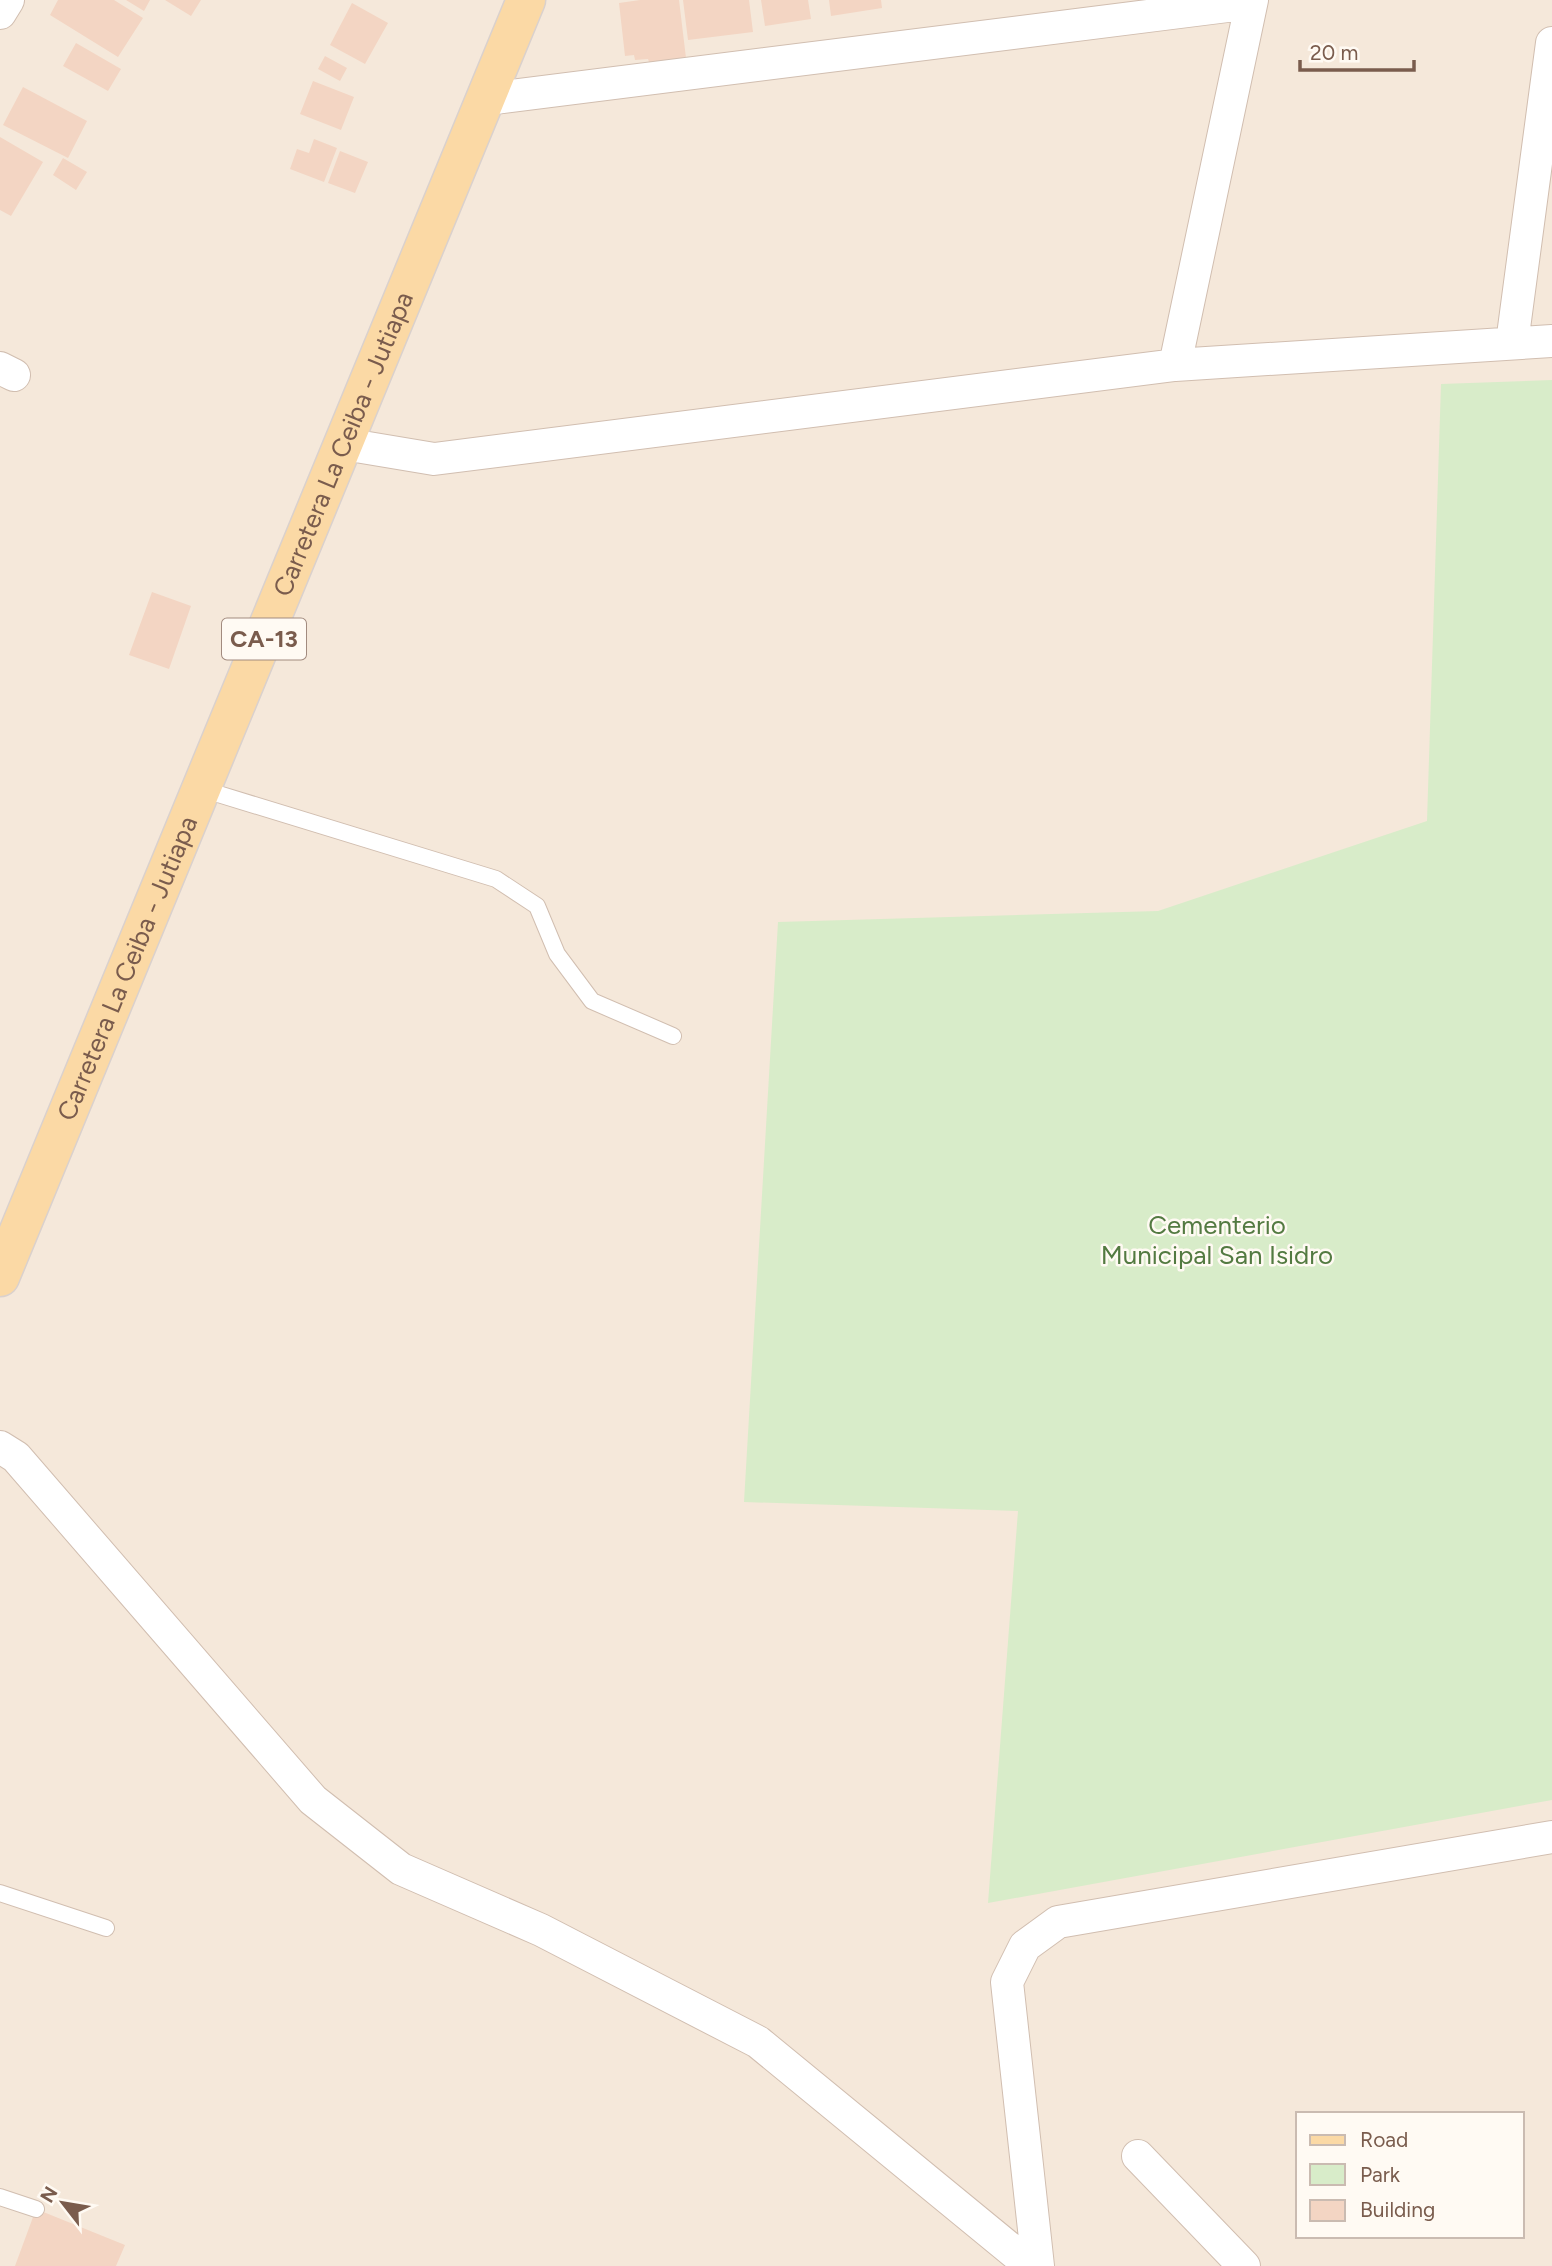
<svg xmlns="http://www.w3.org/2000/svg" width="1552" height="2266" font-family="Figtree,sans-serif">
<style>
.residential{fill:#f5e8da;fill-rule:evenodd}
.green{fill:#d8ecc9}
.building{fill:#f3d5c3}
.lines{fill:none;stroke-linecap:round;stroke-linejoin:round}
.lane-casing{stroke:#d1beb0;stroke-width:18}
.street-casing{stroke:#d1beb0;stroke-width:34}
.primary-casing{stroke:#dad1cd;stroke-width:41}
.lane{stroke:#fff;stroke-width:16}
.street{stroke:#fff;stroke-width:32}
.primary{stroke:#fbd9a5;stroke-width:38}
.labels{text-anchor:middle;stroke-width:5;stroke-linejoin:round;paint-order:stroke}
.shield{fill:#fffaf3;stroke:#a28b7f;stroke-width:2}
.shield-label{font-size:24px;font-weight:bold;fill:#7a5c4d}
.street-label{font-size:26px;fill:#7a5c4d;stroke:#fffaf3}
.park-label{font-size:26px;fill:#537a41;stroke:#fffaf3}
</style>
<rect width="100%" height="100%" fill="#fdf6ec"/>
<path class="residential" d="M 0,0 L 1552,0 L 1552,2266 L 0,2266 ZM 1298,2114 L 1522,2114 L 1522,2236 L 1298,2236 Z"/>
<path class="green" d="M 1552,380 L 1552,1800 L 988,1903 L 1018,1511 L 744,1502 L 778,922 L 1158,911 L 1427,821 L 1441,384 Z"/>
<path class="building" d="M 58,0 L 114,0 L 143,18 L 118,57 L 50,15 Z
M 126,0 L 150,0 L 144,11 Z
M 165,0 L 201,0 L 191,16 Z
M 640,0 L 679,0 L 686,58 L 649,62 L 648,59 L 635,60 L 634,55 L 625,56 L 619,3 Z
M 683,0 L 749,0 L 753,32 L 688,40 Z
M 761,0 L 808,0 L 811,19 L 765,26 Z
M 829,0 L 881,0 L 882,8 L 831,16 Z
M 352,3 L 388,23 L 365,64 L 330,45 Z
M 76,43 L 121,69 L 108,91 L 63,66 Z
M 325,56 L 347,68 L 340,81 L 318,69 Z
M 313,81 L 354,97 L 341,130 L 300,114 Z
M 23,87 L 87,121 L 68,158 L 3,125 Z
M 0,137 L 43,162 L 11,216 L 0,210 Z
M 314,139 L 337,148 L 324,182 L 290,169 L 297,149 L 309,153 Z
M 340,151 L 368,162 L 355,193 L 328,183 Z
M 63,158 L 87,172 L 76,190 L 53,175 Z
M 152,592 L 191,606 L 169,669 L 129,655 Z
M 36,2209 L 125,2245 L 116,2266 L 15,2266 Z"/>
<g class="lines">
<defs>
<path id="lane" d="M 202,789 L 496,879 L 537,906 L 557,954 L 592,1001 L 673,1036
M 0,1893 L 106,1928
M 0,2197 L 36,2209"/>
<path id="street" d="M 0,13 L 8,0
M 487,99 L 1251,3
M 1512,343 L 1552,43
M 1175,365 L 1252,0
M 0,368 L 14,375
M 344,444 L 434,459 L 1175,365 L 1552,341
M 0,1447 L 16,1457 L 313,1800 L 401,1869 L 541,1930 L 758,2042 L 1031,2266
M 1138,2156 L 1244,2266
M 1038,2266 L 1007,1982 L 1025,1946 L 1058,1922 L 1552,1837"/>
<g id="primary">
<path id="s1" d="M 0,1277 L 526,0"/>
</g>
</defs>
<use href="#lane" class="lane-casing"/>
<use href="#street" class="street-casing"/>
<use href="#primary" class="primary-casing"/>
<use href="#lane" class="lane"/>
<use href="#street" class="street"/>
<use href="#primary" class="primary"/>
</g>
<g class="labels">
<rect class="shield" x="222" y="618.5" width="84" height="41" rx="5"/>
<g class="shield-label">
<text x="264" y="647">CA-13</text>
</g>
<g class="street-label">
<text dy="9" stroke="none"><textPath href="#s1" startOffset="901">Carretera La Ceiba - Jutiapa</textPath></text>
<text dy="9" stroke="none"><textPath href="#s1" startOffset="334">Carretera La Ceiba - Jutiapa</textPath></text>
</g>
<g class="park-label">
<text x="1217" y="1234">Cementerio<tspan x="1217" dy="30">Municipal San Isidro</tspan></text>
</g>
</g>
<rect x="1296" y="2112" width="228" height="126" fill="#fffaf3" stroke="#cabbb1" stroke-width="2"/>
<rect x="1310" y="2135" width="35" height="10" fill="#fbd9a5" stroke="#cabbb1" stroke-width="2"/>
<text x="1360" y="2147" font-size="21" fill="#7a5c4d">Road</text>
<rect x="1310" y="2164" width="35" height="21" fill="#d8ecc9" stroke="#cabbb1" stroke-width="2"/>
<text x="1360" y="2182" font-size="21" fill="#7a5c4d">Park</text>
<rect x="1310" y="2200" width="35" height="21" fill="#f3d5c3" stroke="#cabbb1" stroke-width="2"/>
<text x="1360" y="2217" font-size="21" fill="#7a5c4d">Building</text>
<g transform="translate(63 2203) rotate(301)" stroke="#fffaf3" stroke-width="5" paint-order="stroke">
<path d="M0-5L12 26L0 18L-12 26Z" fill="#7a5c4d"/>
<text y="-10" font-size="19" font-weight="bold" text-anchor="middle" fill="#7a5c4d">N</text>
</g>
<path d="M1300 60v10h114v-10" fill="none" stroke="#7a5c4d" stroke-width="3.5"/>
<text x="1310" y="60" font-size="21" fill="#7a5c4d" stroke="#fffaf3" stroke-width="5" paint-order="stroke">20 m</text>
</svg>
